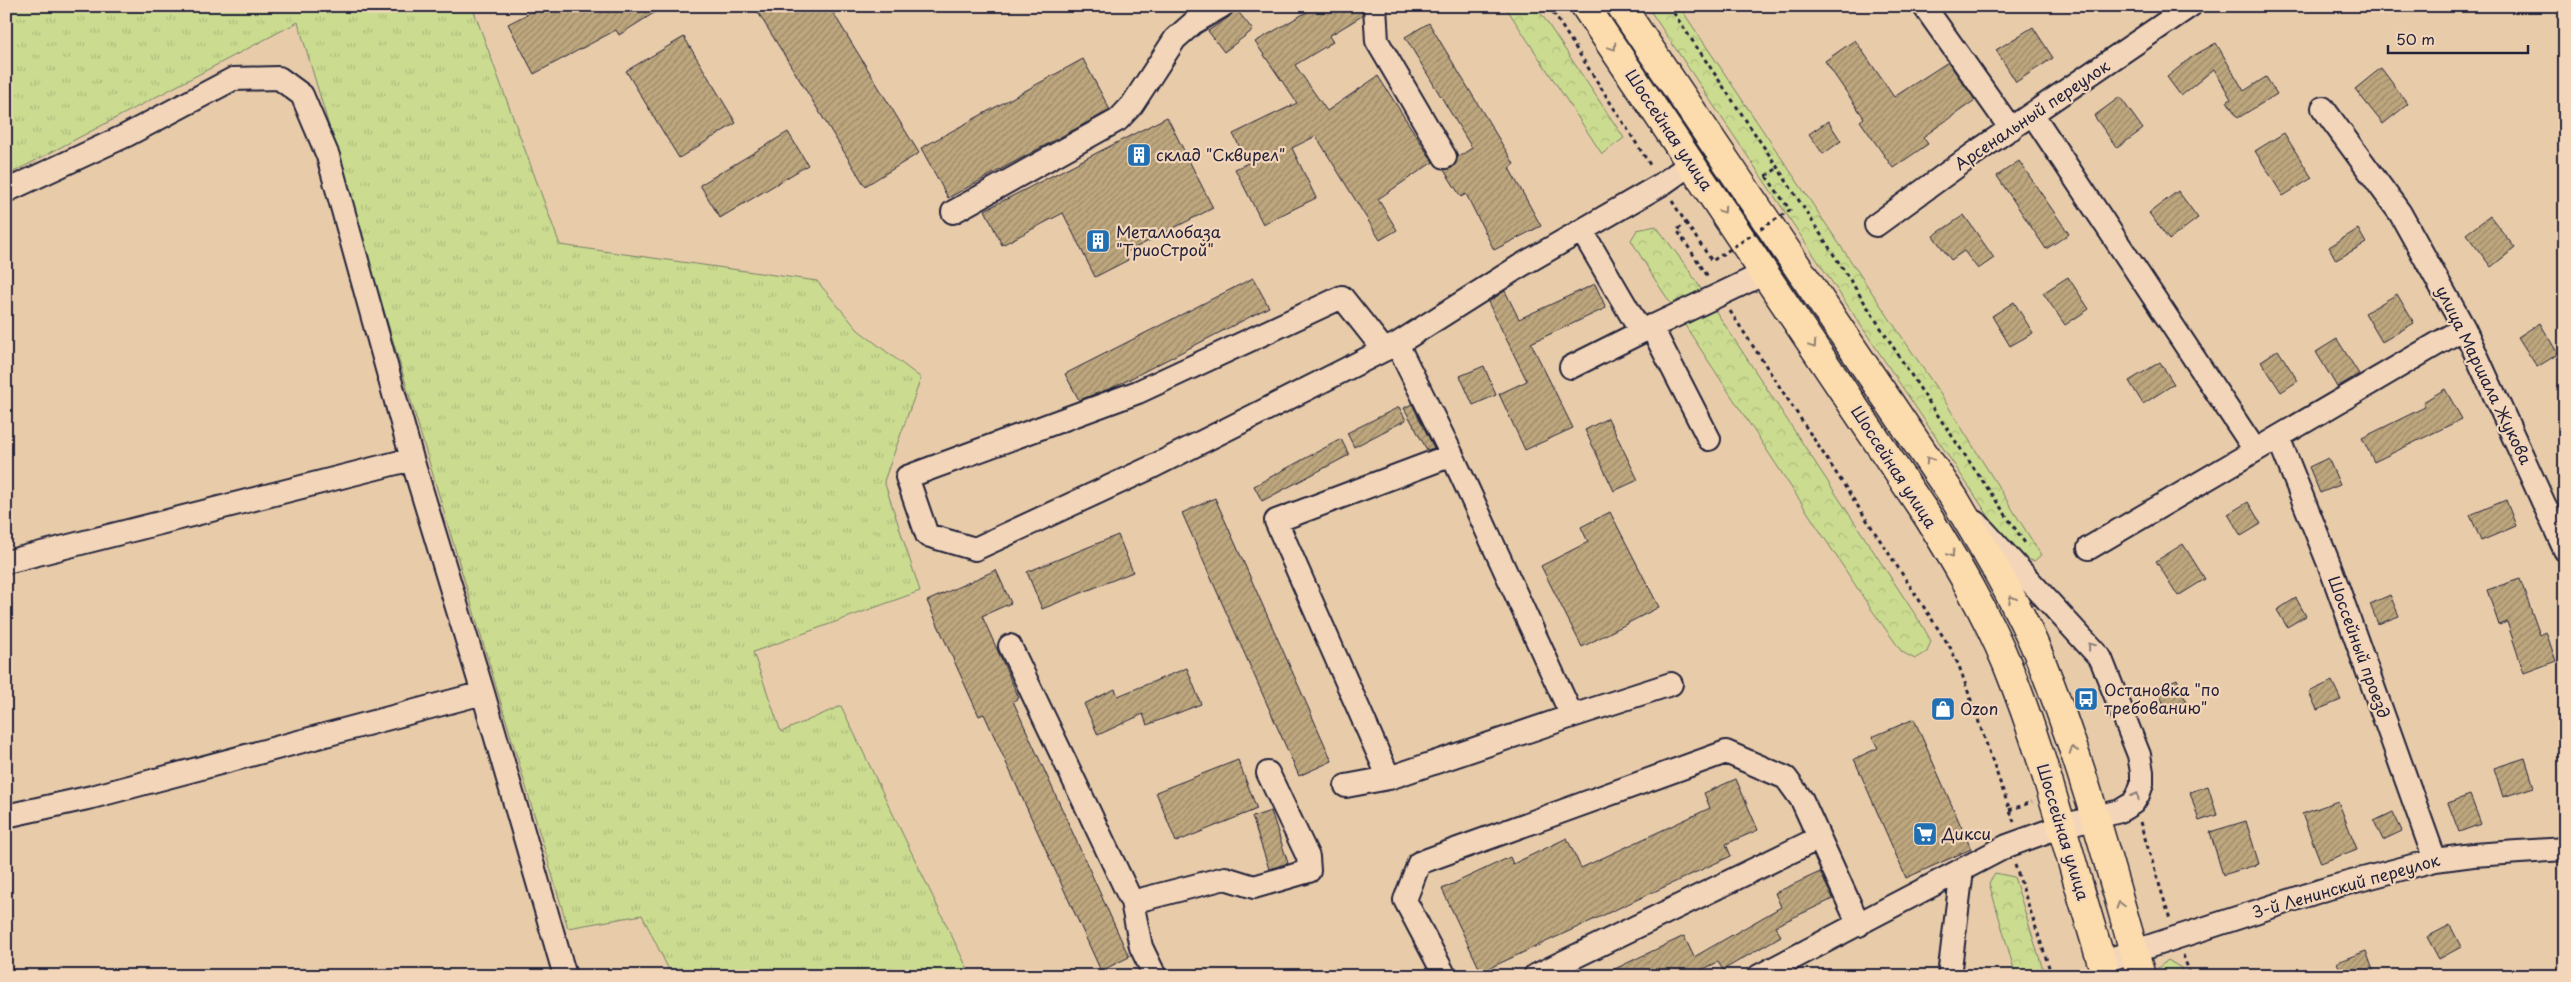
<svg xmlns="http://www.w3.org/2000/svg" width="2571" height="982" font-family="'Playpen Sans',sans-serif">
<style>
.grass{fill:url(#grass-tufts);stroke:#767f66}
.forest{fill:url(#forest-crowns);stroke:#767f66}
.building{fill:url(#building-hatch);stroke:#22223b}
.lines{fill:none;stroke-linecap:round;stroke-linejoin:round}
.minor-casing{stroke:#22223b;stroke-width:26}
.major-casing{stroke:#22223b;stroke-width:31}
.path{stroke:#22223b;stroke-width:3;stroke-dasharray:4 4;stroke-linecap:butt}
.minor{stroke:#f3d6b9;stroke-width:22}
.major{stroke:#fcdcac;stroke-width:28}
.path-bridge{stroke:#22223b;stroke-width:3;stroke-dasharray:4 4;stroke-linecap:butt}
.oneway{stroke:#8f7f74}
.oneway2{stroke:#8a7c7a}
.labels{text-anchor:middle;stroke-width:4.5;stroke-linejoin:round;paint-order:stroke}
.street-label{font-size:16px;fill:#22223b;stroke:#f3d6b9}
.poi-label{font-size:16px;fill:#22223b;stroke:#f3d6b9;text-anchor:start}
</style>
<defs>
<pattern id="grass-tufts" width="24" height="20" patternUnits="userSpaceOnUse" patternTransform="scale(1.25)"><rect width="24" height="20" fill="#cbdc90"/><path d="M3 7l-1-3M5 7V3M7 7l1-3M15 17l-1-3M17 17v-4M19 17l1-3" fill="none" stroke="#aebc7d"/></pattern>
<pattern id="forest-crowns" width="20" height="18" patternUnits="userSpaceOnUse" patternTransform="scale(1.25)"><rect width="20" height="18" fill="#cbdc90"/><path d="M2 6a3 3 0 1 1 6 0M12 15a3 3 0 1 1 6 0" fill="none" stroke="#aebc7d"/></pattern>
<pattern id="building-hatch" width="6" height="6" patternUnits="userSpaceOnUse" patternTransform="scale(1.25)"><rect width="6" height="6" fill="#bea77e"/><path d="M-1 1l2-2M0 6l6-6M5 7l2-2" fill="none" stroke="#9a8868"/></pattern>
</defs>
<rect width="100%" height="100%" fill="#e8ccaa"/>
<filter id="ink" filterUnits="userSpaceOnUse"><feTurbulence type="fractalNoise" baseFrequency=".02" numOctaves="2"/><feDisplacementMap in="SourceGraphic" scale="10" xChannelSelector="R" yChannelSelector="G"/><feConvolveMatrix kernelMatrix="1 2 1 2 8 2 1 2 1" color-interpolation-filters="sRGB"/></filter>
<g filter="url(#ink)">
<path class="grass" d="M 6,6 L 472,6 L 560,245 L 817,281 L 858,330 L 921,378 L 884,481 L 920,591 L 753,652 L 781,732 L 841,706 L 971,976 L 672,976 L 642,915 L 568,928 L 298,22 L 6,176 Z"/>
<path class="forest" d="M 1505,6 L 1536,6 L 1624,138 L 1602,154 Z
M 1647,6 L 1679,6 L 1941,395 L 2041,555 L 2034,561 L 2019,557 L 2004,539 Z
M 1656,226 L 1686,266 L 1922,625 L 1931,641 L 1927,652 L 1915,659 L 1902,652 L 1869,606 L 1652,275 L 1631,240 L 1637,230 Z
M 1995,873 L 2014,877 L 2045,976 L 2016,976 L 1989,883 Z
M 2168,960 L 2181,968 L 2184,976 L 2156,976 L 2154,971 Z"/>
<path class="building" d="M 543,6 L 665,6 L 619,35 L 616,30 L 534,74 L 508,24 Z
M 754,6 L 829,6 L 919,153 L 865,186 Z
M 1317,6 L 1362,6 L 1362,16 L 1329,36 L 1333,42 L 1295,65 L 1327,111 L 1378,76 L 1433,162 L 1378,199 L 1397,230 L 1380,240 L 1316,136 L 1292,148 L 1316,198 L 1263,224 L 1235,169 L 1248,163 L 1233,134 L 1297,103 L 1255,42 Z
M 1236,9 L 1253,30 L 1224,52 L 1208,31 L 1229,17 Z
M 1429,23 L 1514,164 L 1509,168 L 1541,226 L 1494,250 L 1466,194 L 1461,197 L 1444,170 L 1452,168 L 1458,157 L 1472,148 L 1405,37 Z
M 2033,27 L 2053,58 L 2016,82 L 1996,50 Z
M 684,37 L 736,123 L 679,158 L 626,71 Z
M 1855,40 L 1894,97 L 1948,62 L 1975,100 L 1923,137 L 1928,144 L 1893,168 L 1860,121 L 1864,118 L 1825,61 Z
M 2216,43 L 2244,91 L 2266,77 L 2277,94 L 2238,118 L 2227,101 L 2231,99 L 2214,69 L 2181,96 L 2167,77 L 2193,56 Z
M 1083,59 L 1110,110 L 948,198 L 921,148 Z
M 2381,68 L 2408,104 L 2383,124 L 2355,89 Z
M 2120,97 L 2143,129 L 2117,148 L 2094,116 Z
M 1167,117 L 1213,208 L 1125,253 L 1128,260 L 1095,277 L 1063,213 L 1002,245 L 985,210 Z
M 1828,121 L 1841,141 L 1823,154 L 1809,134 Z
M 788,132 L 808,165 L 720,218 L 700,185 Z
M 2284,133 L 2312,178 L 2283,196 L 2255,151 Z
M 2019,161 L 2069,234 L 2046,249 L 1997,176 Z
M 2178,191 L 2198,218 L 2169,240 L 2149,213 Z
M 1964,215 L 1994,258 L 1978,269 L 1964,251 L 1951,260 L 1933,236 Z
M 2490,216 L 2515,248 L 2491,267 L 2466,234 Z
M 2358,229 L 2366,243 L 2336,260 L 2329,247 Z
M 2068,277 L 2089,309 L 2065,325 L 2043,293 Z
M 1253,278 L 1269,307 L 1114,387 L 1079,400 L 1065,374 Z
M 1595,284 L 1606,308 L 1531,343 L 1573,428 L 1525,450 L 1499,394 L 1527,381 L 1488,302 L 1505,291 L 1519,319 Z
M 2397,294 L 2414,323 L 2382,342 L 2365,313 Z
M 2014,302 L 2033,333 L 2010,346 L 1992,316 Z
M 2540,323 L 2558,354 L 2537,367 L 2518,337 Z
M 2337,339 L 2359,374 L 2337,387 L 2316,352 Z
M 2278,350 L 2298,381 L 2281,392 L 2261,361 Z
M 2160,362 L 2174,384 L 2143,404 L 2129,381 Z
M 1484,366 L 1496,395 L 1473,405 L 1460,376 Z
M 2445,389 L 2462,419 L 2374,462 L 2362,438 L 2425,407 L 2423,402 Z
M 1412,404 L 1434,448 L 1427,450 L 1404,408 Z
M 1399,407 L 1406,420 L 1354,447 L 1347,433 Z
M 1608,418 L 1638,480 L 1614,491 L 1585,430 Z
M 1341,439 L 1349,455 L 1262,501 L 1254,486 Z
M 2328,458 L 2340,485 L 2320,493 L 2309,467 Z
M 1215,498 L 1332,761 L 1299,776 L 1182,513 Z
M 2506,500 L 2516,526 L 2481,541 L 2470,515 Z
M 2248,502 L 2261,524 L 2241,536 L 2228,514 Z
M 1610,512 L 1659,607 L 1582,647 L 1541,566 L 1588,542 L 1581,527 Z
M 1118,535 L 1133,572 L 1042,609 L 1027,572 Z
M 2183,544 L 2205,579 L 2178,596 L 2156,561 Z
M 996,570 L 1011,603 L 982,616 L 1019,698 L 1013,701 L 1129,957 L 1101,971 L 984,714 L 979,716 L 927,601 Z
M 2520,579 L 2540,635 L 2546,632 L 2556,661 L 2524,673 L 2507,622 L 2499,625 L 2487,590 Z
M 2390,595 L 2399,616 L 2378,624 L 2370,604 Z
M 2296,598 L 2306,616 L 2287,627 L 2277,610 Z
M 1187,668 L 1201,704 L 1147,725 L 1143,714 L 1098,735 L 1084,704 L 1115,689 L 1118,696 Z
M 2177,679 L 2186,701 L 2166,710 L 2157,688 Z
M 2332,681 L 2341,700 L 2317,710 L 2309,692 Z
M 1914,719 L 1971,849 L 1906,878 L 1854,759 L 1878,748 L 1872,737 Z
M 2525,758 L 2534,787 L 2503,797 L 2494,768 Z
M 1238,760 L 1257,809 L 1176,842 L 1156,792 Z
M 1736,779 L 1758,830 L 1726,844 L 1731,856 L 1481,972 L 1442,889 L 1510,857 L 1513,864 L 1567,838 L 1581,868 L 1710,808 L 1704,793 Z
M 2208,786 L 2217,815 L 2199,821 L 2190,792 Z
M 2470,795 L 2481,824 L 2459,832 L 2448,803 Z
M 2338,801 L 2357,849 L 2321,863 L 2302,814 Z
M 1271,811 L 1288,863 L 1269,869 L 1252,817 Z
M 2393,812 L 2402,831 L 2383,840 L 2374,821 Z
M 2246,821 L 2259,864 L 2223,875 L 2210,832 Z
M 1820,872 L 1833,899 L 1775,926 L 1781,936 L 1723,970 L 1718,962 L 1689,976 L 1600,976 L 1684,936 L 1694,957 L 1781,907 L 1775,893 Z
M 2450,925 L 2461,947 L 2439,959 L 2427,937 Z
M 2366,951 L 2374,973 L 2366,976 L 2342,976 L 2337,962 Z"/>
<g class="lines">
<defs>
<path id="minor" d="M 1375,6 L 1377,41 L 1445,157
M 1924,6 L 2011,129
M 2323,108 L 2400,213 L 2464,328 L 2565,550
M 2033,115 L 2255,450
M 6,191 L 127,135 L 233,79 L 279,78 L 302,95 L 328,156 L 412,459 L 483,693 L 565,976
M 953,212 L 1118,120 L 1132,105 L 1175,39 L 1193,23 L 1222,6
M 1876,225 L 1982,148 L 2190,6
M 1582,231 L 1641,332 L 1765,273
M 1651,326 L 1709,439
M 1384,350 L 1342,297 L 1138,392 L 907,477 L 927,535 L 975,549 L 1152,467 L 1384,350 L 1397,344 L 1520,266 L 1662,184 L 1692,163
M 1571,367 L 1641,332
M 2278,437 L 2331,569 L 2435,860
M 2089,548 L 2464,328
M 6,562 L 412,459
M 1010,646 L 1132,902 L 1141,947 L 1155,976
M 1572,716 L 1671,684
M 1389,778 L 1276,521 L 1452,455
M 1346,786 L 1389,778 L 1572,716 L 1452,455 L 1397,344
M 6,816 L 92,797 L 483,693
M 1132,902 L 1225,878 L 1254,887 L 1309,871 L 1308,857 L 1268,773
M 2101,962 L 2329,888 L 2435,860 L 2473,855 L 2565,849
M 1445,976 L 1405,900 L 1419,863 L 1726,752 L 1786,778 L 1802,800 L 1859,925
M 1535,976 L 1819,838
M 1759,976 L 2007,846 L 2062,826 L 2120,811 L 2133,803 L 2138,795 L 2142,784 L 2142,772 L 2139,755 L 2101,659 L 1977,523
M 1949,976 L 1962,870"/>
<path id="major" d="M 1585,6 L 1928,517 C 1957,564 1986,613 2007,664 C 2048,765 2073,872 2106,976
M 1621,6 L 1954,498 C 1985,550 2017,602 2040,658 C 2082,761 2110,869 2141,976"/>
</defs>
<use href="#minor" class="minor-casing"/>
<use href="#major" class="major-casing"/>
<path class="path" d="M 1549,6 L 1652,168
M 1669,6 L 1778,168 L 1926,398 L 2027,546
M 1766,176 L 1778,168
M 1672,201 L 1686,223 L 1677,230 L 1709,278
M 1730,311 L 1950,647 L 1959,666 L 2014,822
M 2009,810 L 2032,802
M 2140,822 L 2170,919
M 2015,865 L 2052,976
M 2183,955 L 2191,976
M 2183,976 L 2191,974"/>
<use href="#minor" class="minor"/>
<use href="#major" class="major"/>
<path class="path-bridge" d="M 1686,223 L 1712,261 L 1790,210 L 1766,176"/>
</g>
<defs><path id="oneway-chevron" d="M-2-3.5L2.5 0L-2 3.5" fill="none" stroke-width="1.6" stroke-linecap="round" stroke-linejoin="round" transform="scale(1.25)"/></defs>
<g class="oneway">
<use href="#oneway-chevron" transform="translate(1613 47) rotate(56)"/>
<use href="#oneway-chevron" transform="translate(1723 210) rotate(56)"/>
<use href="#oneway-chevron" transform="translate(1813 345) rotate(56)"/>
<use href="#oneway-chevron" transform="translate(1929 460) rotate(-124)"/>
<use href="#oneway-chevron" transform="translate(1951 554) rotate(59)"/>
<use href="#oneway-chevron" transform="translate(2012 599) rotate(-118)"/>
<use href="#oneway-chevron" transform="translate(2073 750) rotate(-109)"/>
<use href="#oneway-chevron" transform="translate(2120 905) rotate(-106)"/>
</g>
<g class="oneway2">
<use href="#oneway-chevron" transform="translate(2091 646) rotate(-129)"/>
<use href="#oneway-chevron" transform="translate(2136 796) rotate(-60)"/>
</g>
</g>
<defs>
<symbol id="building-square" viewBox="-11 -11 22 22"><rect x="-9" y="-9" width="18" height="18" rx="4" fill="#1f6fb2" stroke="#f3d6b9"/><path d="M-4-6H4V6H1V3H-1V6H-4ZM-2.5-4.3h1.7v1.8h-1.7ZM.8-4.3h1.7v1.8H.8ZM-2.5-1h1.7V.8h-1.7ZM.8-1h1.7V.8H.8Z" fill="#fff"/></symbol>
<symbol id="bus-square" viewBox="-11 -11 22 22"><rect x="-9" y="-9" width="18" height="18" rx="4" fill="#1f6fb2" stroke="#f3d6b9"/><path d="M-5-6H5V4H4V6H2V4H-2V6H-4V4H-5ZM-3.5-4V0h7V-4ZM-3.5 1.2v1.5H-2V1.2ZM2 1.2v1.5H3.5V1.2Z" fill="#fff"/></symbol>
<symbol id="shop-square" viewBox="-11 -11 22 22"><rect x="-9" y="-9" width="18" height="18" rx="4" fill="#1f6fb2" stroke="#f3d6b9"/><path d="M-5-2.5h2.3a2.7 3.5 0 0 1 5.4 0H5L5.5 6h-11ZM-1.5-2.5h3a1.5 2.3 0 0 0-3 0Z" fill="#fff"/></symbol>
<symbol id="supermarket-square" viewBox="-11 -11 22 22"><rect x="-9" y="-9" width="18" height="18" rx="4" fill="#1f6fb2" stroke="#f3d6b9"/><path d="M-6-5.5h2.5l.6 2H6L4.5 2H-2.5L-4.4-4H-6ZM-1.5 3.2a1.3 1.3 0 1 0 .1 0ZM3 3.2a1.3 1.3 0 1 0 .1 0Z" fill="#fff"/></symbol>
</defs>
<g fill-rule="evenodd">
<use href="#building-square" x="1125" y="141" width="28" height="28"/>
<use href="#building-square" x="1084" y="227" width="28" height="28"/>
<use href="#bus-square" x="2072" y="685" width="28" height="28"/>
<use href="#shop-square" x="1929" y="695" width="28" height="28"/>
<use href="#supermarket-square" x="1911" y="820" width="28" height="28"/>
</g>
<g class="labels">
<g class="street-label">
<text transform="translate(2032 115) rotate(-34)" y="6">Арсенальный переулок</text>
<text transform="translate(1669 130) rotate(56)" y="6">Шоссейная улица</text>
<text transform="translate(2484 375) rotate(64)" y="6">улица Маршала Жукова</text>
<text transform="translate(1894 467) rotate(57)" y="6">Шоссейная улица</text>
<text transform="translate(2359 647) rotate(70)" y="6">Шоссейный проезд</text>
<text transform="translate(2063 832) rotate(73)" y="6">Шоссейная улица</text>
<text transform="translate(2346 886) rotate(-16)" y="6">3-й Ленинский переулок</text>
</g>
<g class="poi-label">
<text x="1156" y="161">склад "Сквирел"</text>
<text x="1116" y="238">Металлобаза<tspan x="1116" dy="18">"ТриоСтрой"</tspan></text>
<text x="2104" y="696">Остановка "по<tspan x="2104" dy="18">требованию"</tspan></text>
<text x="1960" y="715">Ozon</text>
<text x="1942" y="840">Дикси</text>
</g>
</g>
<rect width="2571" height="982" fill="none" stroke="#f3d6b9" stroke-width="25"/>
<rect x="12" y="12" width="2546" height="957" fill="none" stroke="#22223b" stroke-width="2" filter="url(#ink)"/>
<path d="M2388 45v8h140v-8" fill="none" stroke="#22223b" stroke-width="2.5"/>
<text x="2396" y="45" font-size="15" fill="#22223b" stroke="#f3d6b9" stroke-width="4" paint-order="stroke">50 m</text>
</svg>
